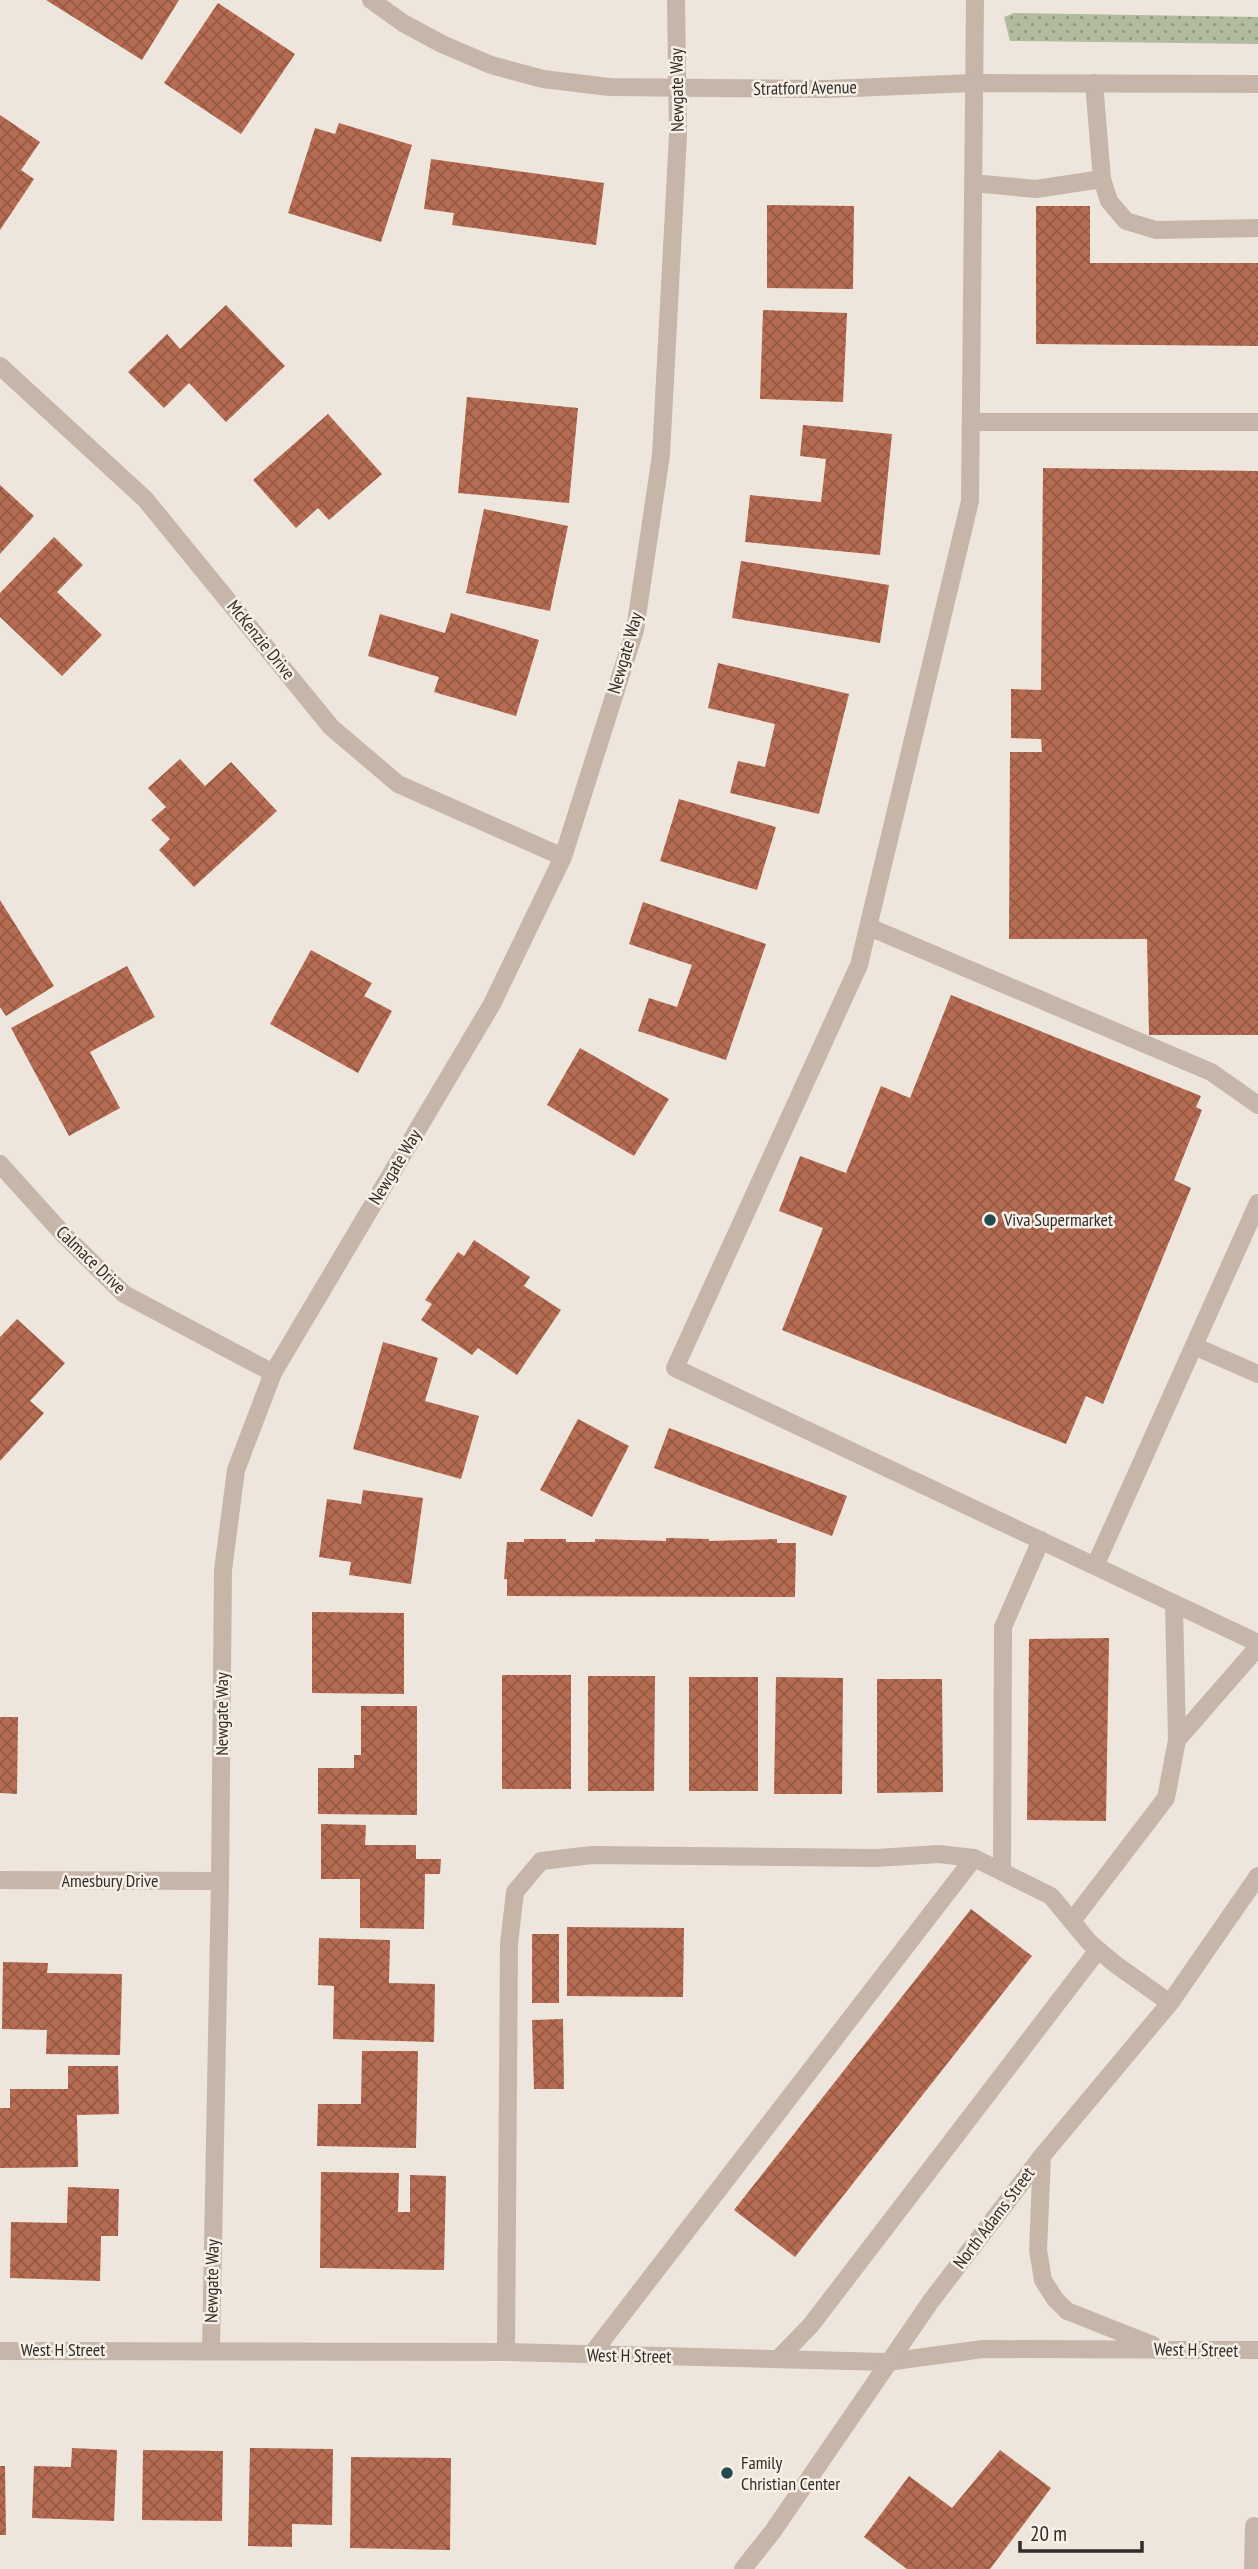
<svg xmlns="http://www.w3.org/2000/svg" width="1258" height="2569" font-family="'PT Sans Narrow',sans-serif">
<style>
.grass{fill:url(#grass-dots)}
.building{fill:url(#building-cross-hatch)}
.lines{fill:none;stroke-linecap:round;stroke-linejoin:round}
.service{stroke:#c5b6a9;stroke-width:18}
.minor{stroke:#c5b6a9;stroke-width:18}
.tertiary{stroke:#c5b6a9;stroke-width:18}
.poi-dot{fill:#234b4f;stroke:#f7f0e7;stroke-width:2.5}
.labels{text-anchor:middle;stroke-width:5;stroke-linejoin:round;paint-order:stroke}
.street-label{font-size:18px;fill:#332c28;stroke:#f7f0e7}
.poi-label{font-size:18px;fill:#332c28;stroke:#f7f0e7;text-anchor:start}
</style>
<defs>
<pattern id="grass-dots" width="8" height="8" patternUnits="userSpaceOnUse" patternTransform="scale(1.75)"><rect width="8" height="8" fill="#b1bb9e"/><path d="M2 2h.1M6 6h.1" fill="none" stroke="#919881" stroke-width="1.8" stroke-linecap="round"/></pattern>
<pattern id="building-cross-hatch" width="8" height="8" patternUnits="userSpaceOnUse" patternTransform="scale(1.75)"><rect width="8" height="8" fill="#b66c52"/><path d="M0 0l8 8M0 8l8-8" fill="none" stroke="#955944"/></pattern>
</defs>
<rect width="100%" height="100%" fill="#eee6dc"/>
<path class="grass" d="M 1014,13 L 1258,17 L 1258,44 L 1010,41 L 1004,17 Z"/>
<path class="building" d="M 46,0 L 179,0 L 142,60 Z
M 218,3 L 295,54 L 241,134 L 164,83 Z
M 0,115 L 40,142 L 21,170 L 34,179 L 0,230 Z
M 339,123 L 412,145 L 381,242 L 288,213 L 315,128 L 335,134 Z
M 431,159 L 604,183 L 596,245 L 452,225 L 454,213 L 424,209 Z
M 767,205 L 854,206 L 853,289 L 767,288 Z
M 1036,206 L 1090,206 L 1090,263 L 1258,263 L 1258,346 L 1036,344 Z
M 226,305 L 285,366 L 226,422 L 189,383 L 164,408 L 128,372 L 167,334 L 180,349 Z
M 763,310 L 847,313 L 843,402 L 760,399 Z
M 467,397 L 578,408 L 569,503 L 458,493 Z
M 328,414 L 382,474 L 329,520 L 318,508 L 296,528 L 253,480 Z
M 803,425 L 892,434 L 880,555 L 745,542 L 750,495 L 821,502 L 826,459 L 800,456 Z
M 1043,468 L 1258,471 L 1258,1035 L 1149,1035 L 1147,939 L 1009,939 L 1010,752 L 1042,752 L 1041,739 L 1011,738 L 1011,689 L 1041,690 Z
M 0,485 L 34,516 L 0,554 Z
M 484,509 L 568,526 L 550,611 L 466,593 Z
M 54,537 L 83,565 L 57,592 L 102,635 L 62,676 L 0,617 L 0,593 Z
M 741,561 L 889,585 L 880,643 L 732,618 Z
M 451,613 L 539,640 L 516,716 L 434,692 L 439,677 L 368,656 L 380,614 L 445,633 Z
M 718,663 L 849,694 L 819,814 L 730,793 L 738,761 L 765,767 L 775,724 L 708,708 Z
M 180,759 L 205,786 L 231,762 L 277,811 L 194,887 L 159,850 L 170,839 L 151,820 L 166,807 L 148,788 Z
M 679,799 L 776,827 L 757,890 L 660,861 Z
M 0,900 L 54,986 L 6,1016 L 0,1007 Z
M 643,902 L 766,944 L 726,1060 L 638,1031 L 649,998 L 677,1007 L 692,965 L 629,944 Z
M 311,950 L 372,983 L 364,996 L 392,1011 L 358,1073 L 270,1024 Z
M 127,966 L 155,1017 L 90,1052 L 120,1108 L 69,1136 L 11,1028 Z
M 951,995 L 1201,1096 L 1196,1107 L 1202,1110 L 1174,1180 L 1191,1188 L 1103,1404 L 1086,1396 L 1066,1444 L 782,1330 L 823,1228 L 779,1211 L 800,1156 L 846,1173 L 881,1086 L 910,1098 Z
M 580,1048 L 669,1099 L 634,1156 L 547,1105 Z
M 474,1240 L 530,1277 L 524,1286 L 561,1310 L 517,1375 L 478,1348 L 472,1355 L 421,1320 L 432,1304 L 425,1300 L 458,1252 L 464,1256 Z
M 17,1319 L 65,1363 L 30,1401 L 44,1413 L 0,1461 L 0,1337 Z
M 383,1342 L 438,1358 L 425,1401 L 479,1416 L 461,1479 L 353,1449 Z
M 578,1419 L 629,1446 L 592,1517 L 540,1490 Z
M 669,1428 L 847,1496 L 832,1536 L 654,1468 Z
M 363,1490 L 423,1498 L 411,1584 L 349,1575 L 351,1562 L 319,1557 L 327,1499 L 361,1504 Z
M 666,1538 L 709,1539 L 709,1541 L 777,1539 L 777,1543 L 796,1543 L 795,1597 L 507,1596 L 507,1579 L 504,1579 L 507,1542 L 524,1542 L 524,1539 L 566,1539 L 566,1542 L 595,1542 L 595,1539 L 666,1541 Z
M 312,1612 L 404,1613 L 404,1694 L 312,1693 Z
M 1109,1638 L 1106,1821 L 1027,1820 L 1029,1639 Z
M 502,1675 L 571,1675 L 571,1789 L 502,1789 Z
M 588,1676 L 655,1676 L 654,1791 L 588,1791 Z
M 689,1677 L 758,1677 L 758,1791 L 689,1791 Z
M 776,1677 L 843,1678 L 842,1794 L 774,1794 Z
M 877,1679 L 942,1679 L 943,1792 L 877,1793 Z
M 361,1706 L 417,1706 L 417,1815 L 318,1814 L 318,1768 L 354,1768 L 354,1755 L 361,1755 Z
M 0,1717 L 18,1717 L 17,1794 L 0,1793 Z
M 321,1824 L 366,1825 L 365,1845 L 416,1845 L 416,1859 L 441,1859 L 440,1874 L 425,1874 L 424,1929 L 360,1928 L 360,1879 L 321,1879 Z
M 971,1909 L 1032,1956 L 795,2257 L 734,2210 Z
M 567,1927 L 684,1928 L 683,1997 L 567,1996 Z
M 532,1934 L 559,1934 L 559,2003 L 532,2003 Z
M 319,1938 L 390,1940 L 389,1983 L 435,1984 L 434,2042 L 333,2039 L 334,1986 L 318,1985 Z
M 3,1962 L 48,1963 L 47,1973 L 122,1974 L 120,2055 L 46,2054 L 47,2030 L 2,2029 Z
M 563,2019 L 564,2089 L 534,2089 L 532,2020 Z
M 362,2051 L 418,2051 L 416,2148 L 317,2146 L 318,2104 L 361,2104 Z
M 68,2066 L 118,2066 L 119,2114 L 77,2115 L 78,2167 L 0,2168 L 0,2108 L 10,2108 L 10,2089 L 68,2089 Z
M 321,2172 L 399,2173 L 398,2212 L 410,2212 L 410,2175 L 446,2176 L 444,2270 L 320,2268 Z
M 68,2187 L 119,2189 L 118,2236 L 101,2236 L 100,2281 L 10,2278 L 11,2222 L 67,2223 Z
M 72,2448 L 117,2450 L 114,2521 L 32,2518 L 34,2466 L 71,2467 Z
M 250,2448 L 333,2449 L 332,2525 L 292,2524 L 292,2547 L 248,2546 Z
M 143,2450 L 223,2451 L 222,2521 L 142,2520 Z
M 1000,2450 L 1051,2488 L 990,2569 L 907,2569 L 864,2537 L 909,2476 L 952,2508 Z
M 351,2457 L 451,2458 L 450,2550 L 350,2548 Z
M 0,2466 L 5,2466 L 6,2535 L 0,2535 Z"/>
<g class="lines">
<path class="service" d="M 975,0 L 970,501 L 859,965 L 675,1368 L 1258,1643
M 1094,83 L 1102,179 L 1109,201 L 1126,221 L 1156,230 L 1258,228
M 973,183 L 1036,189 L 1102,179
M 971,422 L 1258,422
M 869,927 L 1211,1072 L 1258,1105
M 1194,1346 L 1258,1374
M 1095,1566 L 1258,1203
M 1174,1603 L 1177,1740
M 1002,1872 L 1003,1627 L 1041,1540
M 1072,1921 L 1166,1798 L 1177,1740 L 1258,1647
M 506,2352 L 509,1944 L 515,1892 L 541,1861 L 592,1855 L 876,1858 L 939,1854 L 974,1858 L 1051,1896 L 1089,1942 L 1115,1964 L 1170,2003
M 591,2355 L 974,1858
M 778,2359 L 811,2325 L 1098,1950
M 1253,2569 L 1254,2526"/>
<path class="minor" d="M 0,366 L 145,499 L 331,727 L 398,784 L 563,857
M 0,1164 L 64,1235 L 124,1294 L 273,1373
M 0,1880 L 220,1881
M 1042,2156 L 1038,2250 L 1043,2280 L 1055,2299 L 1067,2311 L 1153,2345
M 211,2350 L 220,1881 L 223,1570 L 236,1470 L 273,1373 L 492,1004 L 563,857 L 635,630 L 661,455 L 678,135 L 676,0
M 0,2351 L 506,2352 L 887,2362 L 983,2349 L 1258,2350"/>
<path class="tertiary" d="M 371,0 L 403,23 L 442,44 L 491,65 L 543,79 L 609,87 L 828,89 L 974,83 L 1258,84
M 743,2569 L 773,2531 L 931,2301 L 1042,2156 L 1170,2003 L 1258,1876"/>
</g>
<g class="poi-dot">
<circle cx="990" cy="1220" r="7"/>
<circle cx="727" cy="2473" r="7"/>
</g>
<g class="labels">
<g class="street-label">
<text transform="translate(805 88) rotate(-1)" y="6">Stratford Avenue</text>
<text transform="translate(677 90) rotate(-91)" y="6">Newgate Way</text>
<text transform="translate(261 640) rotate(51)" y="6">McKenzie Drive</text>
<text transform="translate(625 653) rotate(-74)" y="6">Newgate Way</text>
<text transform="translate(395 1167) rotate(-59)" y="6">Newgate Way</text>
<text transform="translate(91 1260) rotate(44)" y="6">Calmace Drive</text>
<text transform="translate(222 1714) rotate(-90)" y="6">Newgate Way</text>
<text x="110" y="1887">Amesbury Drive</text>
<text transform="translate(994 2218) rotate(-53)" y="6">North Adams Street</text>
<text transform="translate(212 2281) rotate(-89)" y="6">Newgate Way</text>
<text x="63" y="2356">West H Street</text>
<text transform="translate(1196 2350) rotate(1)" y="6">West H Street</text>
<text transform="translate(629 2356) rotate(1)" y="6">West H Street</text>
</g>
<g class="poi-label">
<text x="1004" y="1226">Viva Supermarket</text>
<text x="741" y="2469">Family<tspan x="741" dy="21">Christian Center</tspan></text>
</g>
</g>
<path d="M1020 2541v10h122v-10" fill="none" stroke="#332c28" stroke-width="3.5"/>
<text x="1030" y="2541" font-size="21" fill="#332c28" stroke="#f7f0e7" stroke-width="5" paint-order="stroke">20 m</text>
</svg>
